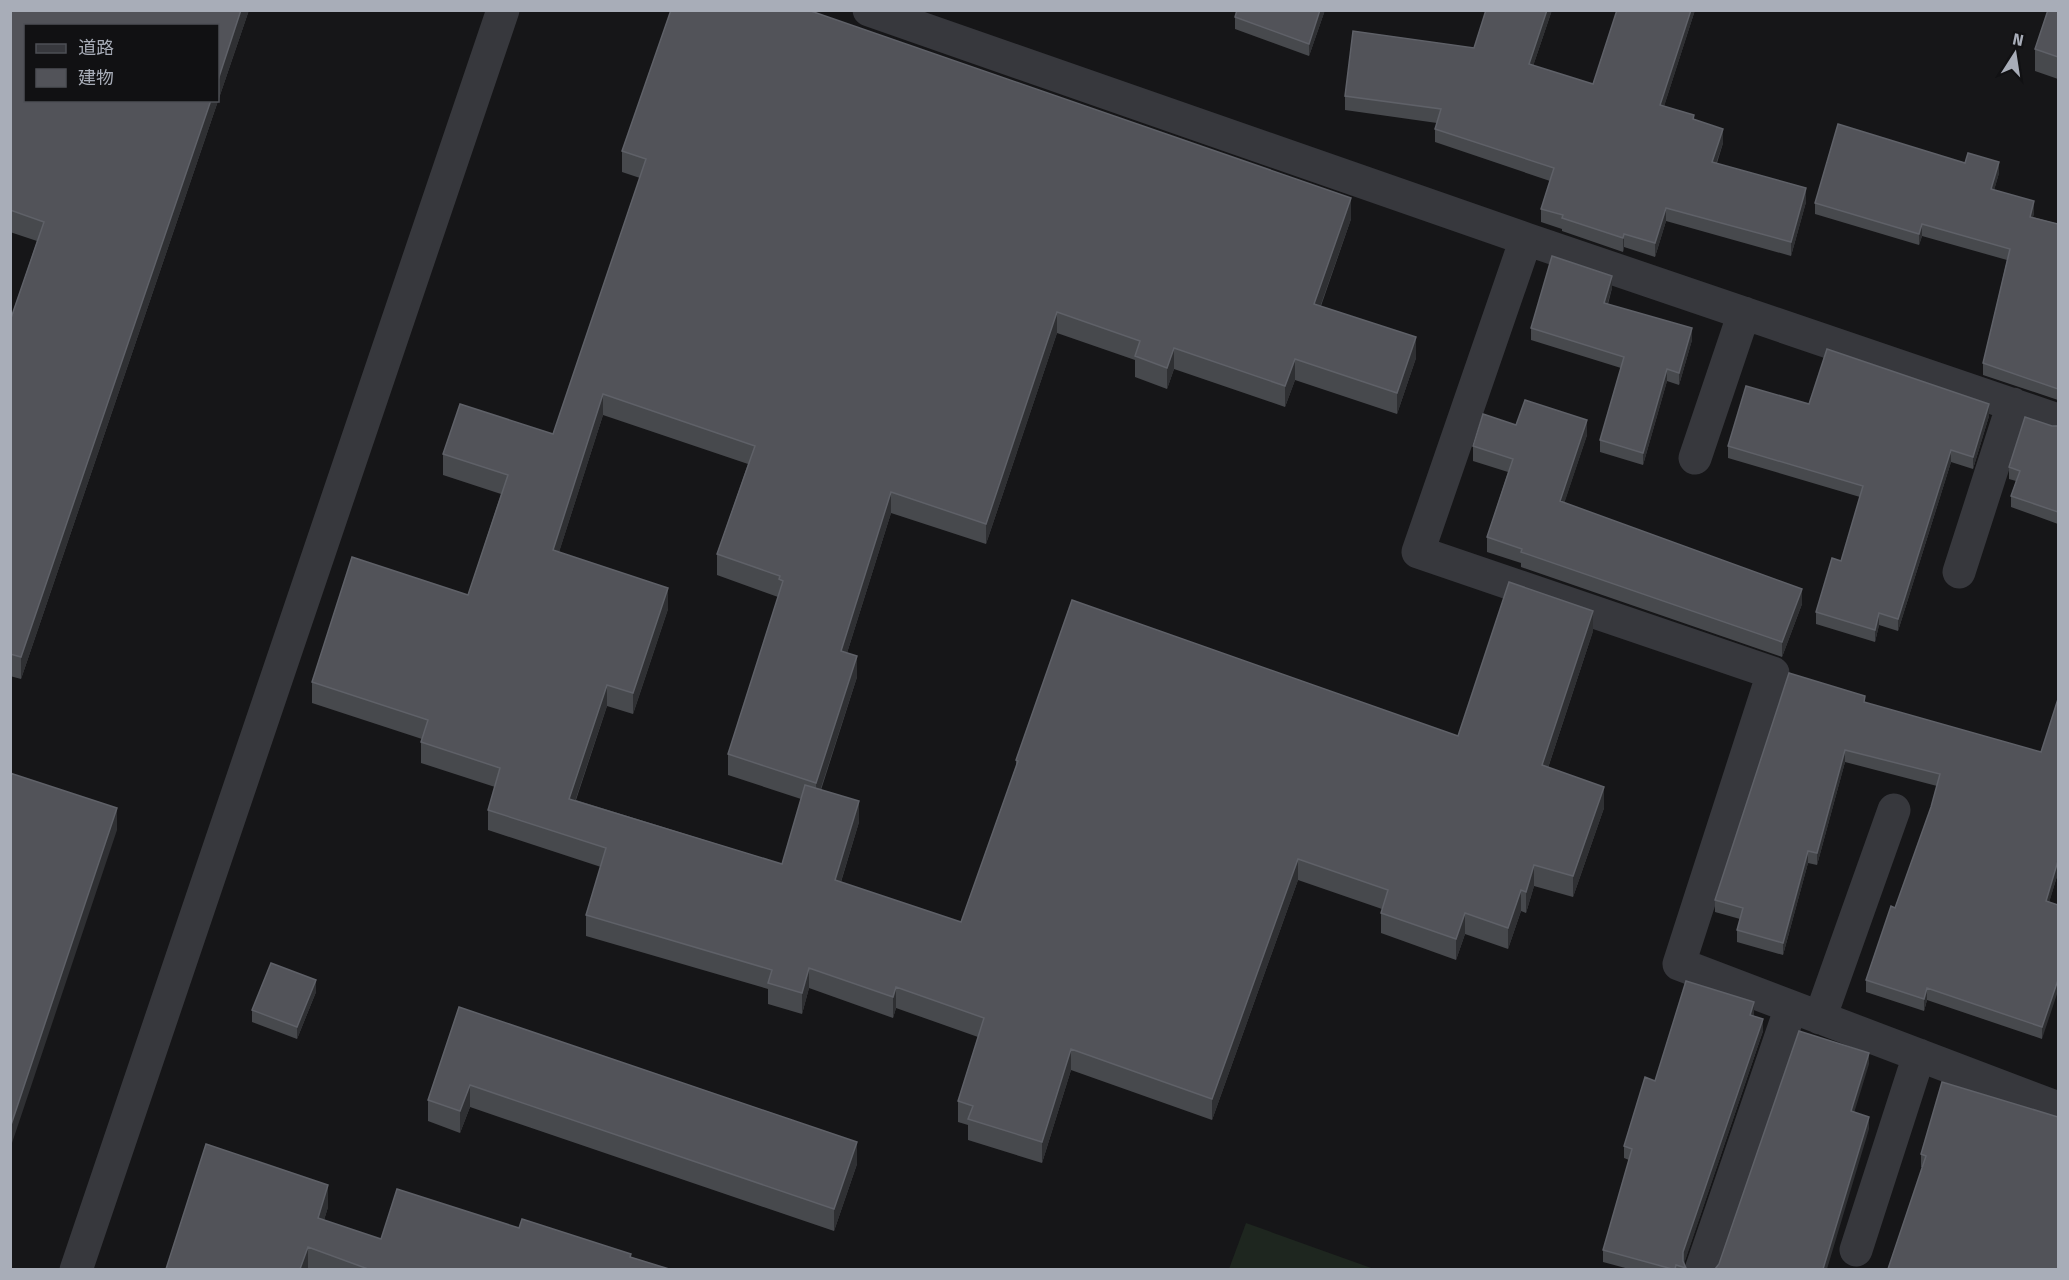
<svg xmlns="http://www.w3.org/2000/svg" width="2069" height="1280" font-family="'Fira Sans','Noto Sans JP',sans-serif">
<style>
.green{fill:#1e261f}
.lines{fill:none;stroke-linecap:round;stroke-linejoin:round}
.minor{stroke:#37383d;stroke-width:33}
.tertiary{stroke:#37383d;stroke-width:33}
.wall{fill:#47494d;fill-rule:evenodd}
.shaded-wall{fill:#2f3033}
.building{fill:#525359;stroke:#5f6168;stroke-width:1.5}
</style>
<rect width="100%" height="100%" fill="#161618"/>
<path class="green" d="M 1246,1223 L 1374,1269 L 1229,1269 Z"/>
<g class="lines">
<path class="minor" d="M 869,10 L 1526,239 L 2058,420
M 1526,239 L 1418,552 L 1773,673 L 1679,964 L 2058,1108
M 1695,458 L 1744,313
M 1959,572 L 2013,404
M 1820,1018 L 1894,810
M 1856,1250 L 1919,1055
M 1701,1270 L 1791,1007"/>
<path class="tertiary" d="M 76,1270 L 503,10"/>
</g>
<path class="wall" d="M 10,10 L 249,10 L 21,679 L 10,676 L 10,321 L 37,241 L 10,232 Z
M 1325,10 L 1309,56 L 1235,29 L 1235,17 Z
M 1486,10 L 1552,10 L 1533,66 L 1593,84 L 1695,10 L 1664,106 L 1694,119 L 1723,143 L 1717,163 L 1806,202 L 1791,256 L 1666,221 L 1655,257 L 1624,247 L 1623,252 L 1562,231 L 1562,229 L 1541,222 L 1541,209 L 1550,181 L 1435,142 L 1435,129 L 1437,123 L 1345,110 L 1345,96 L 1474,48 Z
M 2058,10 L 2058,79 L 2035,71 L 2035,49 Z
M 622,151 L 1351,219 L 1321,306 L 1416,358 L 1397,414 L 1295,380 L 1285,407 L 1174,369 L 1167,389 L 1135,377 L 1135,360 L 1057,333 L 986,544 L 891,513 L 847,653 L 857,677 L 821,790 L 859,822 L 841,882 L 961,922 L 1016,767 L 1016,760 L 1458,736 L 1593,631 L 1548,768 L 1604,808 L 1573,897 L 1534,886 L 1526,913 L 1521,911 L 1508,949 L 1465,934 L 1456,960 L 1381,933 L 1381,913 L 1382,909 L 1298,880 L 1212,1120 L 1071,1070 L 1042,1163 L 968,1140 L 968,1125 L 958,1122 L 958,1101 L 978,1037 L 896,1008 L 893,1018 L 809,988 L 802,1014 L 768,1004 L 768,989 L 586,936 L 586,915 L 601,867 L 488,830 L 488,810 L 495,787 L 421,763 L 421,742 L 422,739 L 312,703 L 312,682 L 468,595 L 501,494 L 443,475 L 443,454 L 553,434 L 640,178 L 622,172 ZM 603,415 L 748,464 L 717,554 L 717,575 L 778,597 L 728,754 L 728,775 L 801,799 L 782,864 L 576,800 L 607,706 L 633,714 L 668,609 L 559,552 Z
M 1999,173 L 1994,190 L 2034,213 L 2033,217 L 2058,224 L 2058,400 L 1983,375 L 1983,363 L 2007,260 L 1922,236 L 1919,245 L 1815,214 L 1815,203 Z
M 1612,288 L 1608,304 L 1692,340 L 1679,385 L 1667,381 L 1643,465 L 1600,452 L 1600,440 L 1621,368 L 1531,340 L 1531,328 Z
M 1809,404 L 1989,416 L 1973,469 L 1951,462 L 1898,631 L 1879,625 L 1875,642 L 1816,624 L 1816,612 L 1841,561 L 1860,497 L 1728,458 L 1728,446 Z
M 1516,425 L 1587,435 L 1564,503 L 1802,604 L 1782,657 L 1521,567 L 1521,563 L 1487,552 L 1487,537 L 1508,472 L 1473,461 L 1473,446 Z
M 2052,426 L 2058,426 L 2058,524 L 2011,507 L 2011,496 L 2016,481 L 2009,479 L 2009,467 Z
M 1865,703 L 2058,873 L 2049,902 L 2042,1039 L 1927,1000 L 1924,1011 L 1866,992 L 1866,980 L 1895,908 L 1931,807 L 1937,786 L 1845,762 L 1817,865 L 1808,863 L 1783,955 L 1737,942 L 1737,930 L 1740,919 L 1715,912 L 1715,900 Z
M 316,992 L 297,1039 L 252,1022 L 252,1010 Z
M 459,1007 L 857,1164 L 834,1231 L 470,1107 L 460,1133 L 428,1121 L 428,1100 Z
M 1754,1014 L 1753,1017 L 1763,1031 L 1684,1263 L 1686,1269 L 1629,1269 L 1603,1262 L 1603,1250 L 1629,1160 L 1624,1158 L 1624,1146 L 1655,1081 Z
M 2058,1117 L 1922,1167 L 1921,1167 L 1921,1154 Z
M 328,1207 L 324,1220 L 381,1239 L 519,1228 L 631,1257 L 669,1269 L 166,1269 Z"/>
<path class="shaded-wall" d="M 241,10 L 249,10 L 21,679 L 21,657 L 211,100 L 218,100 L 218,80 Z
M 1320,10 L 1325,10 L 1309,56 L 1309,44 Z
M 1547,10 L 1552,10 L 1529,78 L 1529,64 Z
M 1691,10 L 1695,10 L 1660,119 L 1660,105 Z
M 1723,129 L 1723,143 L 1712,175 L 1712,162 Z
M 1999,162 L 1999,173 L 1991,201 L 1991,189 Z
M 1806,188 L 1806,202 L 1791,256 L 1791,242 Z
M 1351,198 L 1351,219 L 1314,324 L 1314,304 Z
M 2034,201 L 2034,213 L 2030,228 L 2030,217 Z
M 1666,208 L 1666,221 L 1655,257 L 1655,243 Z
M 1922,224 L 1922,236 L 1919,245 L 1919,234 Z
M 1624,234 L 1624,247 L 1623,252 L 1623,238 Z
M 1612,276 L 1612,288 L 1604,315 L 1604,303 Z
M 1057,312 L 1057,333 L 986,544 L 986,524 Z
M 1692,328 L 1692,340 L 1679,385 L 1679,373 Z
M 1416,337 L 1416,358 L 1397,414 L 1397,393 Z
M 1174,348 L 1174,369 L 1167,389 L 1167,368 Z
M 1295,359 L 1295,380 L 1285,407 L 1285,386 Z
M 1667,369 L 1667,381 L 1643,465 L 1643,453 Z
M 603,394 L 603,415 L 553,571 L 553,550 Z
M 1989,404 L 1989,416 L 1973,469 L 1973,457 Z
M 1587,420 L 1587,435 L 1560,516 L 1560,501 Z
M 1951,450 L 1951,462 L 1898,631 L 1898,619 Z
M 891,492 L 891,513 L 841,672 L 841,651 Z
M 668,588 L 668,609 L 633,714 L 633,693 Z
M 1802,589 L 1802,604 L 1782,657 L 1782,642 Z
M 1593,611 L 1593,631 L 1542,786 L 1542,765 Z
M 1879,613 L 1879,625 L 1875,642 L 1875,630 Z
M 857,656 L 857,677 L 816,803 L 816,783 Z
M 607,685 L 607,706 L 569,819 L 569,799 Z
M 1845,750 L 1845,762 L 1817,865 L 1817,853 Z
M 1604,787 L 1604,808 L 1573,897 L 1573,876 Z
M 859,801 L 859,822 L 835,901 L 835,880 Z
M 117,808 L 117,830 L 10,1149 L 10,1128 Z
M 1808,851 L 1808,863 L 1783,955 L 1783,943 Z
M 1298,859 L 1298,880 L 1212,1120 L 1212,1099 Z
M 2058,861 L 2058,873 L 2046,913 L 2046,901 Z
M 1534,865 L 1534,886 L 1526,913 L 1526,892 Z
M 1521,890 L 1521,911 L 1508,949 L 1508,928 Z
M 1465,913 L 1465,934 L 1456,960 L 1456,939 Z
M 809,968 L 809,988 L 802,1014 L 802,993 Z
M 316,980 L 316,992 L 297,1039 L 297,1027 Z
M 2058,980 L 2058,991 L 2042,1039 L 2042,1027 Z
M 896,987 L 896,1008 L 893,1018 L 893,997 Z
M 1927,988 L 1927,1000 L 1924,1011 L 1924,999 Z
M 1754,1002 L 1754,1014 L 1750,1027 L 1750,1015 Z
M 1763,1019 L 1763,1031 L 1683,1267 L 1683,1252 Z
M 1071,1049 L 1071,1070 L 1042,1163 L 1042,1142 Z
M 1869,1053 L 1869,1064 L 1851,1123 L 1851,1111 Z
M 470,1085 L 470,1107 L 460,1133 L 460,1111 Z
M 1869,1117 L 1869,1129 L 1827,1269 L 1823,1269 Z
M 857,1142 L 857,1164 L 834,1231 L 834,1209 Z
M 328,1185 L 328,1207 L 318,1240 L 318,1218 Z
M 308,1247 L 308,1269 L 300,1269 Z"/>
<path class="building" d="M 10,10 L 241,10 L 218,80 L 218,26 L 26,26 L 26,100 L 211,100 L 21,657 L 10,654 L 10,321 L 44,222 L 10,210 Z
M 671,10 L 808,10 L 1351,198 L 1314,304 L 1416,337 L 1397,393 L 1295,359 L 1285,386 L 1174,348 L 1167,368 L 1135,356 L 1140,341 L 1057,312 L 986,524 L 891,492 L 841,651 L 857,656 L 816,783 L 728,754 L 783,581 L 779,579 L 780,576 L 717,554 L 755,446 L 603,394 L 553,550 L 668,588 L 633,693 L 607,685 L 569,799 L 782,864 L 805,785 L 859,801 L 835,880 L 961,922 L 1018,761 L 1016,760 L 1072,600 L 1458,736 L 1509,582 L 1593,611 L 1542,765 L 1604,787 L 1573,876 L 1534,865 L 1526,892 L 1521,890 L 1508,928 L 1465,913 L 1456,939 L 1381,913 L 1388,890 L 1298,859 L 1212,1099 L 1071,1049 L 1042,1142 L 968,1119 L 973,1106 L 958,1101 L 984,1018 L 896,987 L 893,997 L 809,968 L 802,993 L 768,983 L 772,970 L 586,915 L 606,848 L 488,810 L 500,768 L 421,742 L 428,720 L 312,682 L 352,557 L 468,595 L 508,475 L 443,454 L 460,404 L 553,434 L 646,159 L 622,151 Z
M 1237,10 L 1320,10 L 1309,44 L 1235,17 Z
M 1486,10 L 1547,10 L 1529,64 L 1593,84 L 1617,10 L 1691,10 L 1660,105 L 1694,115 L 1693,119 L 1723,129 L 1712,162 L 1806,188 L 1791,242 L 1666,208 L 1655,243 L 1624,234 L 1623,238 L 1562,218 L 1563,215 L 1541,209 L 1554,168 L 1435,129 L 1441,109 L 1345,96 L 1353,31 L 1474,48 Z
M 2048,10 L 2058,10 L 2058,57 L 2035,49 Z
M 1838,124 L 1965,163 L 1968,153 L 1999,162 L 1991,189 L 2034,201 L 2030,217 L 2058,224 L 2058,389 L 1983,363 L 2010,249 L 1922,224 L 1919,234 L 1815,203 Z
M 1552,256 L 1612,276 L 1604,303 L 1692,328 L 1679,373 L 1667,369 L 1643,453 L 1600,440 L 1624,357 L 1531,328 Z
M 1827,349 L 1989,404 L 1973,457 L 1951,450 L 1898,619 L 1879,613 L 1875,630 L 1816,612 L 1832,558 L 1841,561 L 1863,486 L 1728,446 L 1746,386 L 1809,404 Z
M 1525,400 L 1587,420 L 1560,501 L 1802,589 L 1782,642 L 1521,552 L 1522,549 L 1487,537 L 1513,459 L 1473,446 L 1483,414 L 1516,425 Z
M 2025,417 L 2052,426 L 2058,426 L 2058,512 L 2011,496 L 2020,471 L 2009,467 Z
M 1789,673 L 1865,696 L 1864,702 L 2041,752 L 2058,699 L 2058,861 L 2046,901 L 2058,905 L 2058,980 L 2042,1027 L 1927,988 L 1924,999 L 1866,980 L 1891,906 L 1895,908 L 1931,807 L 1940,774 L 1845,750 L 1817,853 L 1808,851 L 1783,943 L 1737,930 L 1743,908 L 1715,900 Z
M 10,773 L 117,808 L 10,1128 Z
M 271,963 L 316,980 L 297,1027 L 252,1010 Z
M 1686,981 L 1754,1002 L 1750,1015 L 1763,1019 L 1683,1252 L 1683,1261 L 1686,1268 L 1676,1265 L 1675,1269 L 1672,1269 L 1603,1250 L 1632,1149 L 1624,1146 L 1645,1077 L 1655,1081 Z
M 459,1007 L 857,1142 L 834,1209 L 470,1085 L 460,1111 L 428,1100 Z
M 1799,1031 L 1869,1053 L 1851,1111 L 1869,1117 L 1823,1269 L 1715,1269 L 1719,1264 Z
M 1942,1082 L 2058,1117 L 2058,1269 L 1888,1269 L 1926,1156 L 1921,1154 Z
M 206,1144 L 328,1185 L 318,1218 L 381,1239 L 397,1189 L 519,1228 L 522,1219 L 631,1254 L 630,1257 L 669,1269 L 368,1269 L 308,1247 L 300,1269 L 166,1269 Z"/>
<rect width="2069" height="1280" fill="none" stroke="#a8adb8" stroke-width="24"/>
<rect x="24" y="24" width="195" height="78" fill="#111113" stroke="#4d4f55" stroke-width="1.5"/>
<rect x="36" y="44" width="30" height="9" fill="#37383d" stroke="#4d4f55" stroke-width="1.5"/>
<text x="78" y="54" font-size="18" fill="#a8adb8">道路</text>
<rect x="36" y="69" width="30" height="18" fill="#525359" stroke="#4d4f55" stroke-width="1.5"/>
<text x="78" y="84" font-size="18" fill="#a8adb8">建物</text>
<g transform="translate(2015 54) rotate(12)" stroke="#111113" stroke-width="4.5" paint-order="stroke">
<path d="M0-4.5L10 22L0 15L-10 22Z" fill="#a8adb8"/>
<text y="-9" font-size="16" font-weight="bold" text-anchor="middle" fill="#a8adb8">N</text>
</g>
</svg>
